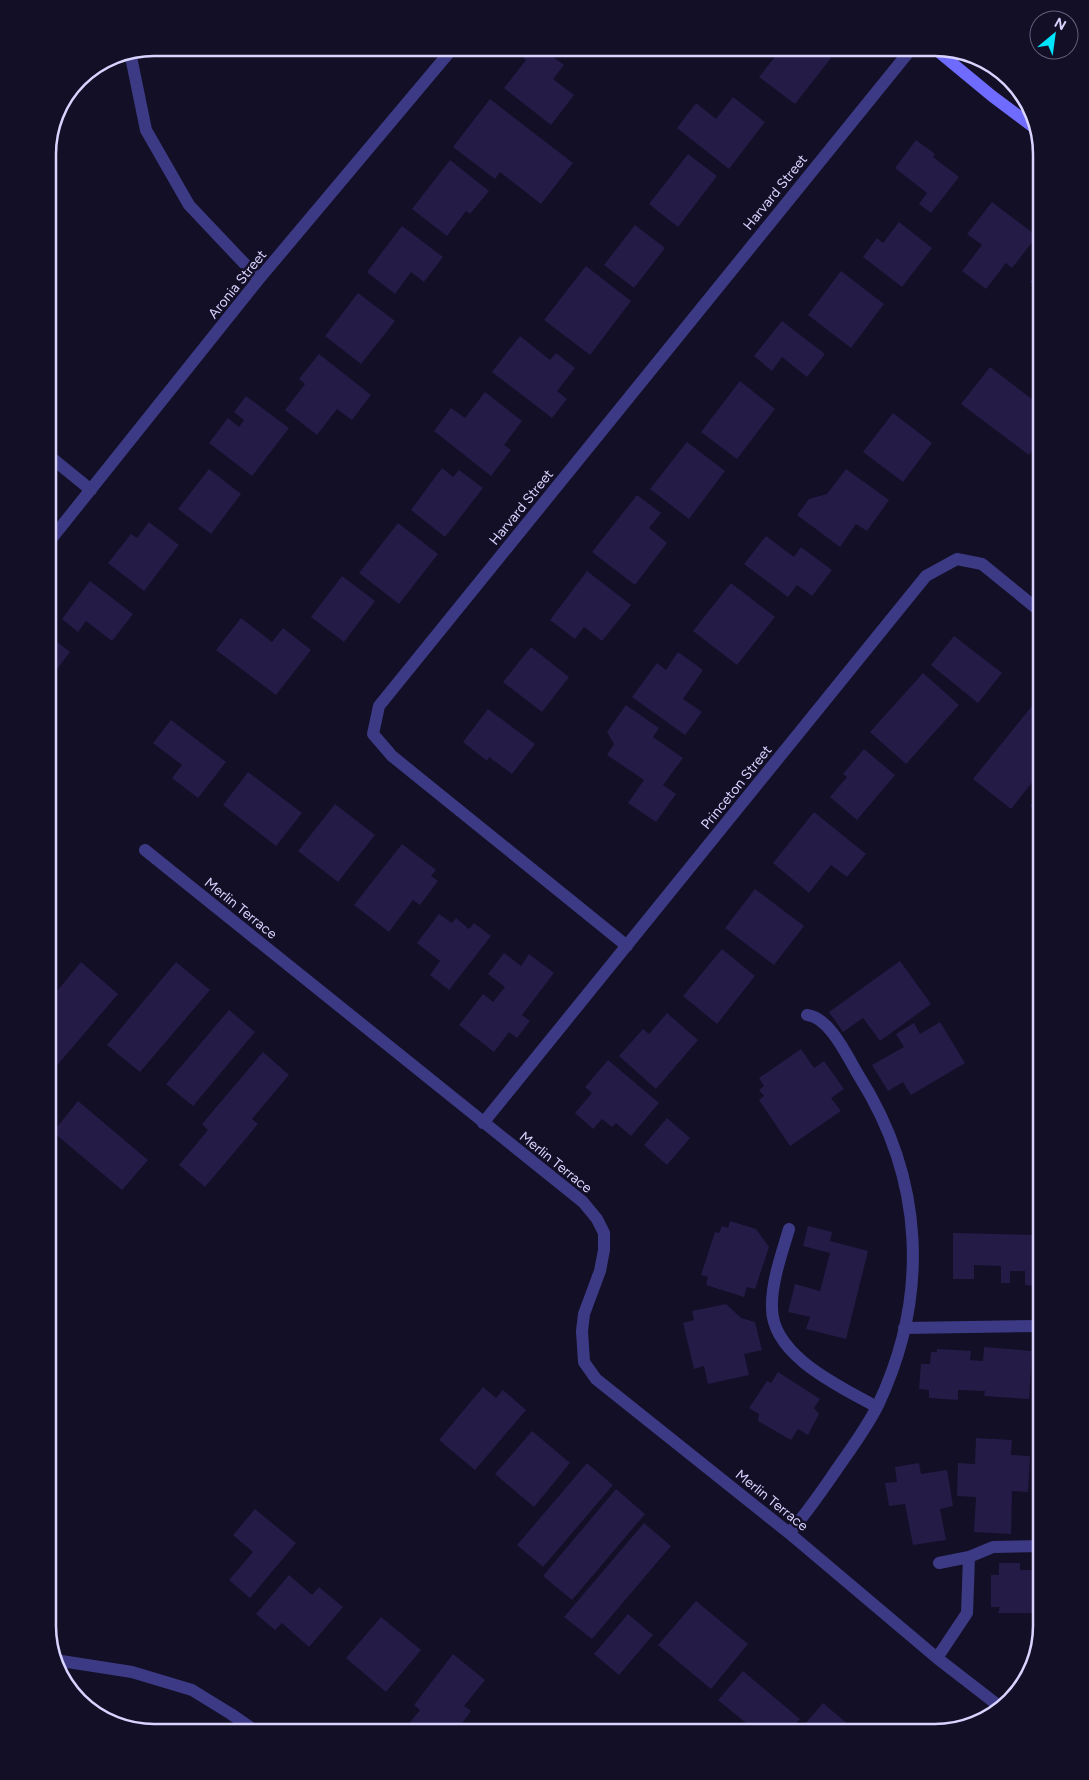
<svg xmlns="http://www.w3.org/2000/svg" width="1089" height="1780" font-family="Figtree,sans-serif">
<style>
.building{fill:#241b47}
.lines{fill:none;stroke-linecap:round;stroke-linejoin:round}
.street{stroke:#3d3a85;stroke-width:12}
.secondary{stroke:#6f6bff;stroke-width:12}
.labels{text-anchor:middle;stroke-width:5;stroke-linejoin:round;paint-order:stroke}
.street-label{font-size:14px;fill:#d9d4ff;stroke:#130f26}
.rim{fill:none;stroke:#d9d4ff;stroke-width:2.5}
</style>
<rect width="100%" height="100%" fill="#130f26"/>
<path class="building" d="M 510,48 L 541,48 L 564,65 L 553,79 L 574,95 L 551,125 L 504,88 L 526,60 Z
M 782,48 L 817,48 L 831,58 L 795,104 L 759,77 Z
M 733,97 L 765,122 L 729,169 L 677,128 L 696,103 L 716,119 Z
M 490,99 L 573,163 L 541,204 L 500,172 L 495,179 L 453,147 Z
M 916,140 L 935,154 L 933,157 L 959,177 L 931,213 L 919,204 L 927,193 L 895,168 Z
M 688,154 L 717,176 L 678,227 L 649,204 Z
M 450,160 L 489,191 L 470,214 L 466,211 L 447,236 L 412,209 Z
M 992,202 L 1037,236 L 1012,268 L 1006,263 L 986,289 L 962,271 L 982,245 L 967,234 Z
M 899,222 L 932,248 L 902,287 L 863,257 L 877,238 L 883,243 Z
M 635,225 L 665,248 L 634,288 L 604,265 Z
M 402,226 L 443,257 L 424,282 L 411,272 L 395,294 L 367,272 Z
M 586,266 L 631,301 L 590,355 L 544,320 Z
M 1041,268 L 1041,291 L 1030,282 Z
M 841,271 L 884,304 L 851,348 L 808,315 Z
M 358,293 L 395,321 L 361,364 L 325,336 Z
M 782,321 L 825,354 L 807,377 L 782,357 L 772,371 L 754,356 Z
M 520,336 L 550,360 L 556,353 L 575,368 L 557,391 L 567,399 L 552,418 L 492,372 Z
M 319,354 L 371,395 L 352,420 L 337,409 L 317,435 L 285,410 L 305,384 L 299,379 Z
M 990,367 L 1041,406 L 1041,438 L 1029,455 L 961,404 Z
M 740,381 L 775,409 L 737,459 L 701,432 Z
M 485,392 L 522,421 L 504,445 L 511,450 L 491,476 L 434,431 L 451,408 L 465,418 Z
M 246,396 L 289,428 L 252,476 L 209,443 L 228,418 L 239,427 L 244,420 L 234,412 Z
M 893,413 L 932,443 L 903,482 L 863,452 Z
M 687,442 L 725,471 L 689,519 L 650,489 Z
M 442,468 L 453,477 L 459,470 L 483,488 L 445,537 L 411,510 Z
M 209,469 L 241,494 L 211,534 L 178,509 Z
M 846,469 L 889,500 L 867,531 L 856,524 L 840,547 L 797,515 L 809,499 L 827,494 Z
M 637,495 L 661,513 L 649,528 L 667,543 L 635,585 L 592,552 Z
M 149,522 L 179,545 L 144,591 L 108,563 L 131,534 L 137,538 Z
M 398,523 L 438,554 L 399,604 L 359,573 Z
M 766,536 L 794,557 L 801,547 L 832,570 L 812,596 L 797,585 L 788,597 L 744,564 Z
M 587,571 L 631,605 L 602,641 L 584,627 L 575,639 L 550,620 Z
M 342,576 L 375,601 L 344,642 L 311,617 Z
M 90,581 L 133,614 L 112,641 L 86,621 L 78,632 L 62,619 Z
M 731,583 L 775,617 L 737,665 L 693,631 Z
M 241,618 L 272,642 L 283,628 L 311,650 L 276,695 L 216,650 Z
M 48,635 L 70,652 L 48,681 Z
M 954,636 L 1002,673 L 978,703 L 931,665 Z
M 531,647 L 569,677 L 542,712 L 503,682 Z
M 678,652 L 703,670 L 683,699 L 702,712 L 685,735 L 632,697 L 657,663 L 666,670 Z
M 923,673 L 959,705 L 906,764 L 870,732 Z
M 626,705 L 659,728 L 653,737 L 683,758 L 663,785 L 676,794 L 656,822 L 628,803 L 644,780 L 607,755 L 614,744 L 607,732 Z
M 1032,706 L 1041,714 L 1041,771 L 1011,809 L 973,779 Z
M 488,709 L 535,744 L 512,774 L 489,757 L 487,761 L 463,742 Z
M 171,720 L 226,762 L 198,798 L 172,778 L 182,765 L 153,743 Z
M 864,749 L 895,775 L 857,820 L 830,797 L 847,777 L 843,774 Z
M 248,772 L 302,813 L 276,846 L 223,805 Z
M 1041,793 L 1041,816 L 1030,806 Z
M 335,804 L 375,835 L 338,882 L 298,851 Z
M 814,812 L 866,854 L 847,877 L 831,865 L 809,893 L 773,863 Z
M 402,844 L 436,870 L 431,876 L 438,881 L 420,905 L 413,900 L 389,932 L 354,905 Z
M 755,889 L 804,926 L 774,965 L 725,928 Z
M 439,914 L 452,923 L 456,918 L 469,929 L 474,923 L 491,936 L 449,990 L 430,975 L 440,961 L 417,943 Z
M 722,949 L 755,976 L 717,1024 L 683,996 Z
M 504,953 L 521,966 L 529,954 L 554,973 L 522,1015 L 530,1021 L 517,1038 L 509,1032 L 494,1052 L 459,1025 L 483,994 L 493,1002 L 505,987 L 488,974 Z
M 900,961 L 931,1004 L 880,1041 L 863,1018 L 843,1032 L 829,1012 Z
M 81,962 L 118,994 L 54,1069 L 48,1063 L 48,1002 Z
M 176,962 L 210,990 L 140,1072 L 107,1045 Z
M 229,1010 L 255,1032 L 193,1106 L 166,1084 Z
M 667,1013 L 698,1040 L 656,1089 L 619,1056 L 643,1029 L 649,1034 Z
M 940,1022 L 965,1063 L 911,1095 L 903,1082 L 888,1091 L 872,1065 L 904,1047 L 896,1034 L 914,1023 L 920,1034 Z
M 801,1049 L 814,1068 L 824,1061 L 844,1089 L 831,1098 L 841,1111 L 790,1146 L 759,1100 L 764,1096 L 759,1090 L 764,1086 L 759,1078 Z
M 263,1052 L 289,1075 L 252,1119 L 258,1124 L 205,1187 L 179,1165 L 208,1130 L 202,1124 Z
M 608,1060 L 659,1103 L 631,1136 L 616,1123 L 612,1127 L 602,1119 L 593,1129 L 575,1113 L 592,1093 L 585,1087 Z
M 78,1101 L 148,1160 L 122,1190 L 53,1132 Z
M 667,1118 L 690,1138 L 667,1165 L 644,1145 Z
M 730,1221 L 756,1229 L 769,1247 L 755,1289 L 747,1287 L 744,1297 L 706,1285 L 708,1277 L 701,1275 L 715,1232 L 719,1233 L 722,1226 L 728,1228 Z
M 808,1226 L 832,1232 L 830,1241 L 868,1251 L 846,1339 L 806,1329 L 810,1317 L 788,1312 L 795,1284 L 820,1291 L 830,1253 L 803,1246 Z
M 953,1233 L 1041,1235 L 1041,1273 L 1036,1273 L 1036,1286 L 1025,1285 L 1025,1271 L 1010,1271 L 1010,1283 L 1001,1283 L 1001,1266 L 974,1265 L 974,1279 L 953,1279 Z
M 726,1304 L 741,1318 L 755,1322 L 762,1350 L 744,1354 L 749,1375 L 708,1384 L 704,1366 L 694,1369 L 683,1323 L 694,1320 L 692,1311 Z
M 984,1347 L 1032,1351 L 1029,1399 L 984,1396 L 985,1391 L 958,1390 L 958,1400 L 929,1398 L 929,1390 L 919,1389 L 921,1364 L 930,1364 L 931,1352 L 937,1352 L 937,1349 L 971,1351 L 970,1360 L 983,1361 Z
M 778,1372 L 820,1399 L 814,1408 L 819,1414 L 808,1435 L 798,1429 L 791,1440 L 758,1421 L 759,1414 L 749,1408 L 767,1381 L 771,1383 Z
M 483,1387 L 496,1398 L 503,1390 L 526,1410 L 475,1470 L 439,1440 Z
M 532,1431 L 570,1463 L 534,1507 L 495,1474 Z
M 976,1438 L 1012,1440 L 1011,1455 L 1030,1456 L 1028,1492 L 1012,1491 L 1011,1534 L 974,1532 L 976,1497 L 957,1496 L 958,1463 L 975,1464 Z
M 587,1463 L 613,1485 L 543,1567 L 517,1545 Z
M 919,1463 L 921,1474 L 947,1470 L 953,1506 L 940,1509 L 946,1540 L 913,1545 L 905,1504 L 889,1506 L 885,1483 L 897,1482 L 895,1467 Z
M 1041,1463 L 1041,1493 L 1035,1491 Z
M 616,1489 L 645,1514 L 572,1600 L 543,1576 Z
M 255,1509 L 296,1543 L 250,1598 L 229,1580 L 253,1552 L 233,1535 Z
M 644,1523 L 671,1546 L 592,1639 L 564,1617 Z
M 999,1563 L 1020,1563 L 1020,1570 L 1041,1570 L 1041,1613 L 998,1613 L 1000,1607 L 991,1607 L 991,1575 L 999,1575 Z
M 289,1575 L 312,1595 L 319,1587 L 343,1607 L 309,1647 L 282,1623 L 275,1630 L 256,1614 Z
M 696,1601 L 748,1644 L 711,1689 L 658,1645 Z
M 628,1614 L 653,1635 L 619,1675 L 594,1654 Z
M 381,1617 L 421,1650 L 386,1692 L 346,1658 Z
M 453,1654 L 485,1680 L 464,1706 L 471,1711 L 457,1730 L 459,1732 L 402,1732 L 420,1710 L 414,1705 Z
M 743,1671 L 800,1719 L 788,1732 L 757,1732 L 718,1700 Z
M 823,1703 L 850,1726 L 858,1732 L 798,1732 Z"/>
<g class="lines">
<path class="street" d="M 130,52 L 146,130 L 189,205 L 259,279
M 48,455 L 91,490
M 48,543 L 259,279 L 453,48
M 145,850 L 583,1202 L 597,1219 L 604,1233 L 604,1250 L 600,1271 L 584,1314 L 582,1331 L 584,1362 L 596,1379 L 789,1533 L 937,1658 L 999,1706
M 627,946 L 392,756 L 373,734 L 379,706 L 912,48
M 483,1123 L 926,576 L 957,559 L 982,564 L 1041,612
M 789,1229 C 782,1253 771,1283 772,1308 C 772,1356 841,1387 877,1407
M 904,1328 L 1041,1326
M 789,1533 C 808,1512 823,1489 839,1466 C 853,1446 867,1427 878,1405 C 930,1295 924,1179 859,1076 C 848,1058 830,1017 807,1015
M 939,1563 L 969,1557
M 937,1658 L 967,1613 L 969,1557 L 993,1547 L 1041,1546
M 55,1660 L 132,1672 L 192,1690 L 231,1714 L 257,1732"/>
<path class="secondary" d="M 934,48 L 992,96 L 1036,129"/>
</g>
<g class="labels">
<g class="street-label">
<text transform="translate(775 192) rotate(-51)" y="5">Harvard Street</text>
<text transform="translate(237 284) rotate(-51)" y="5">Aronia Street</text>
<text transform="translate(521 507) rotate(-51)" y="5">Harvard Street</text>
<text transform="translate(736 787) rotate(-51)" y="5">Princeton Street</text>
<text transform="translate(241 908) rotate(39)" y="5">Merlin Terrace</text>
<text transform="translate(556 1162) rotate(39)" y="5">Merlin Terrace</text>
<text transform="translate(772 1500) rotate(39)" y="5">Merlin Terrace</text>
</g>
</g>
<path d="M0 0H1089V1780H0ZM154 56H935A98 98 0 0 1 1033 154V1626A98 98 0 0 1 935 1724H154A98 98 0 0 1 56 1626V154A98 98 0 0 1 154 56Z" fill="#130f26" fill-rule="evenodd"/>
<path class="rim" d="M154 56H935A98 98 0 0 1 1033 154V1626A98 98 0 0 1 935 1724H154A98 98 0 0 1 56 1626V154A98 98 0 0 1 154 56Z"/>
<g transform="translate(1054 35) rotate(29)"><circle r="24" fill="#130f26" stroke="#625e7d"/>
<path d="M0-4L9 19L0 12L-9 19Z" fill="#00e5ff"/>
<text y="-8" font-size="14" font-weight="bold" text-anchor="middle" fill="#d9d4ff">N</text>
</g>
</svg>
